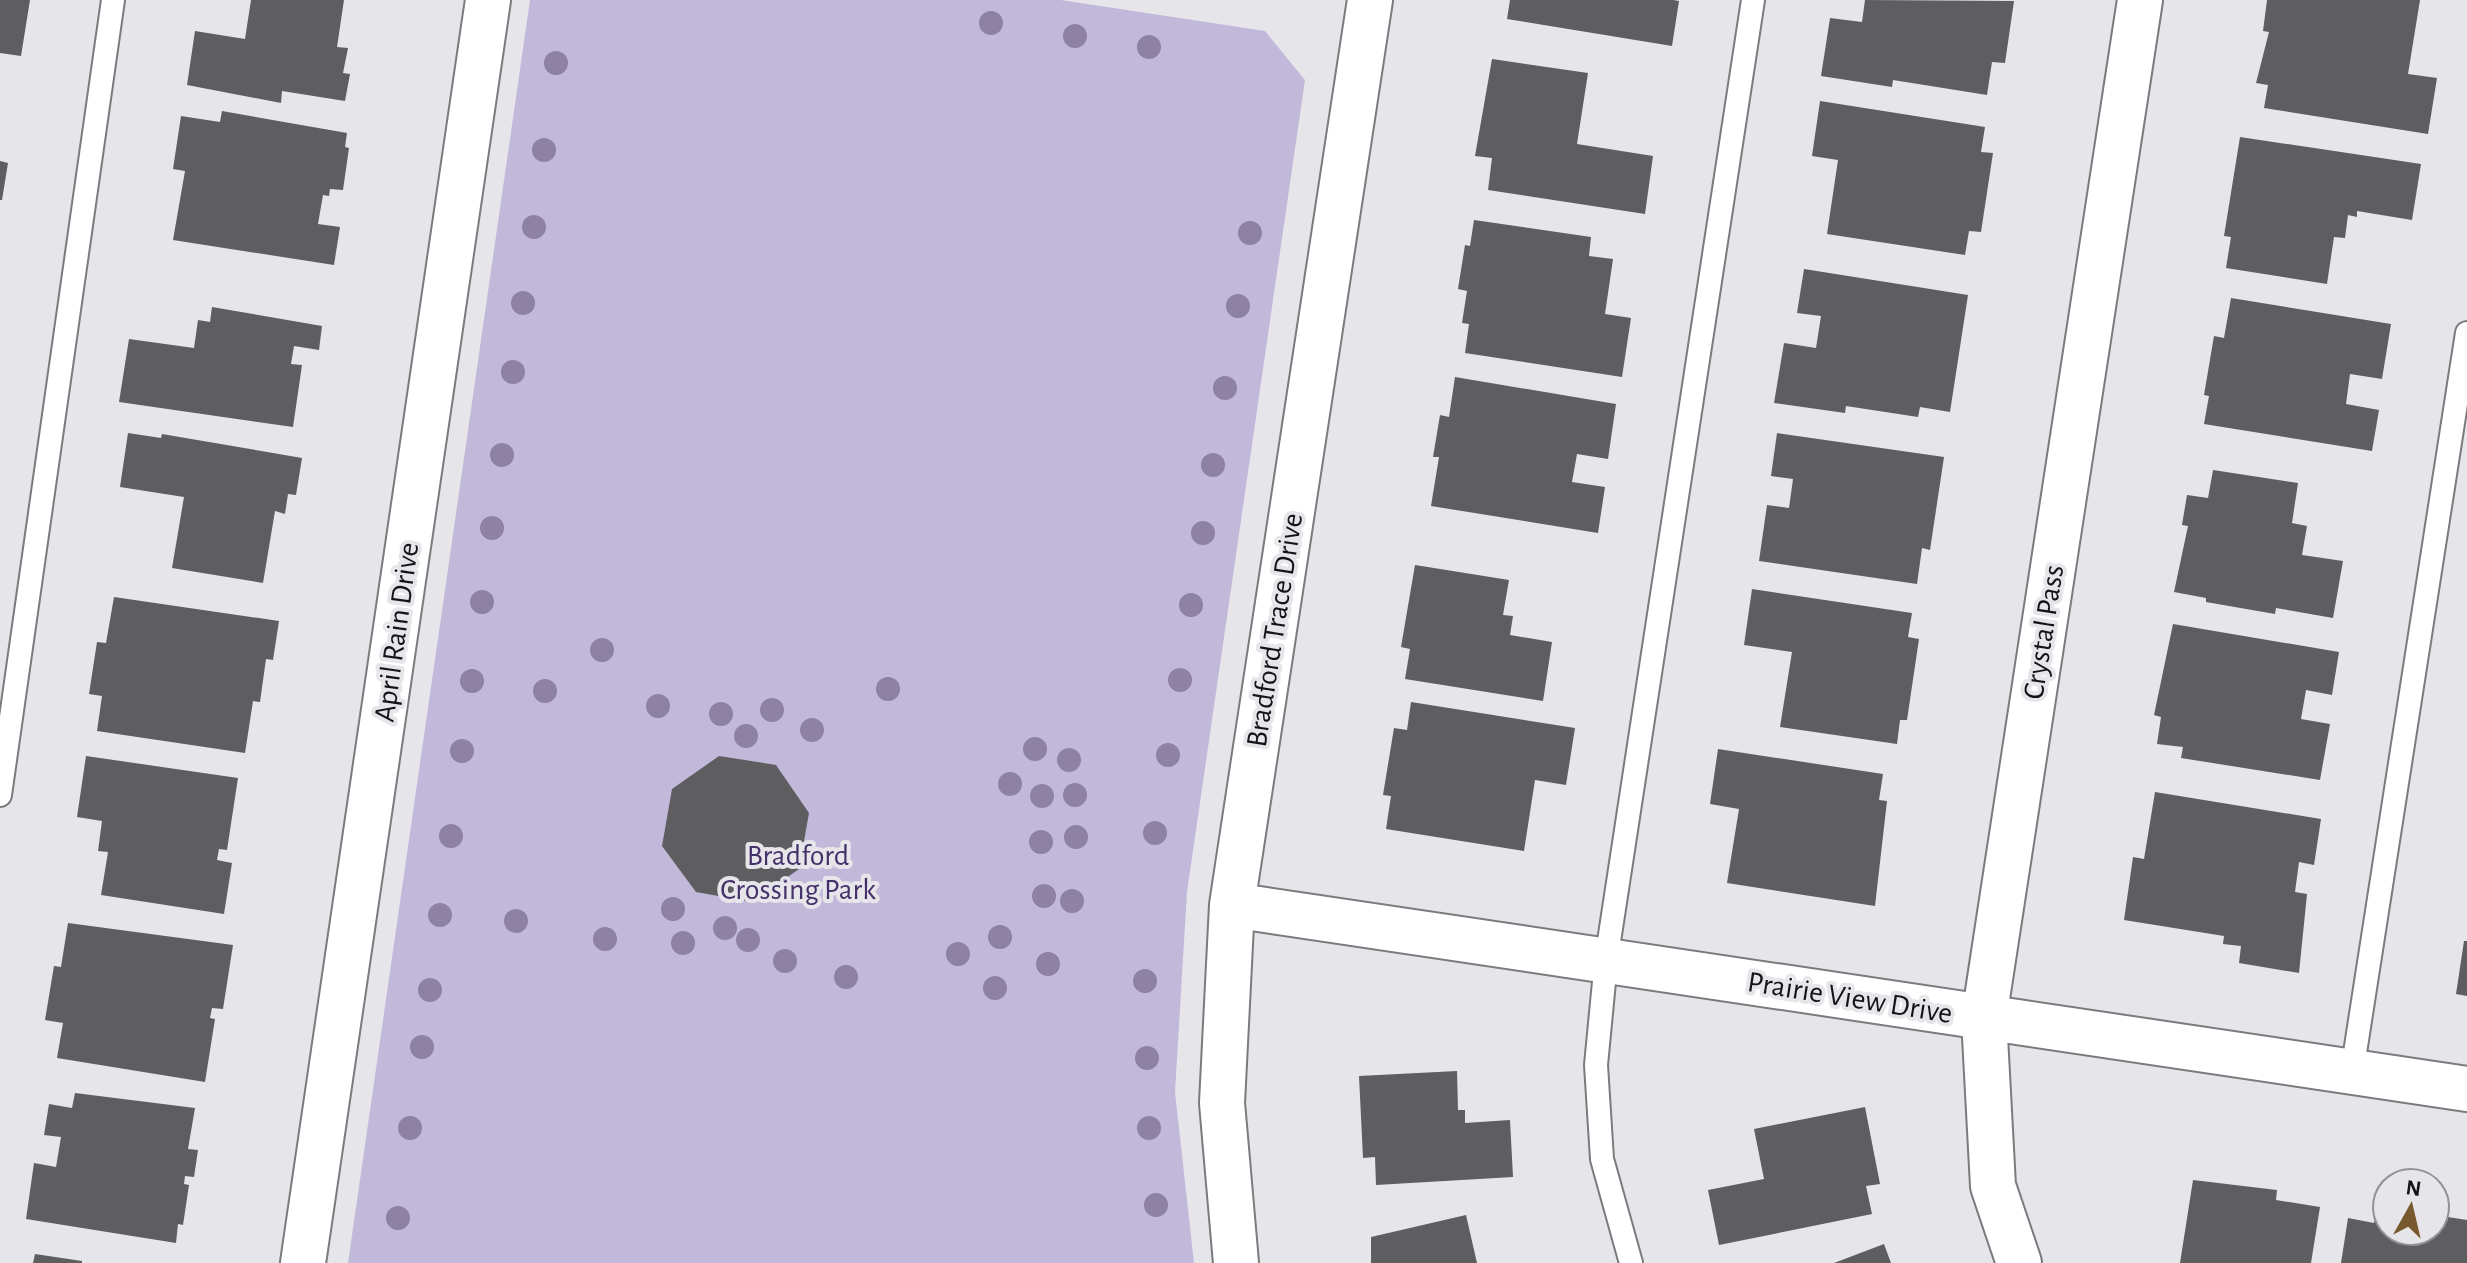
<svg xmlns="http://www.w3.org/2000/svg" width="2467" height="1263" font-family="'Alegreya Sans',sans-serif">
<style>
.green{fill:#c2b9da}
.building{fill:#5e5e61}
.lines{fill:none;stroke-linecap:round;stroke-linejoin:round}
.lane-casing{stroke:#7b7a7e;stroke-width:26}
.street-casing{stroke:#7b7a7e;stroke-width:48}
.lane{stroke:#fff;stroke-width:22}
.street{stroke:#fff;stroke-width:44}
.tree{fill:#8d82a3}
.labels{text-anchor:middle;stroke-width:8;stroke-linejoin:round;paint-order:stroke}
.street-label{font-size:30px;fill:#141315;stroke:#e6e5ea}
.park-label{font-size:30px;fill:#443169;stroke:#e6e5ea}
</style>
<rect width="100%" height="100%" fill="#e6e5ea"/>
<path class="green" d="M 530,0 L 1061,0 L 1265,31 L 1305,80 L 1187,892 L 1175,1092 L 1194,1263 L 348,1263 Z"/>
<path class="building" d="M 0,0 L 30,0 L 21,56 L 0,53 Z
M 251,0 L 344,0 L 337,47 L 348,48 L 343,73 L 350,74 L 345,101 L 282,91 L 281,103 L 187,85 L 195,31 L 245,39 Z
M 1510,0 L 1673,0 L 1679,1 L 1672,46 L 1507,19 Z
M 1865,0 L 2014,1 L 2005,63 L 1992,62 L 1987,95 L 1893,80 L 1892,87 L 1821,76 L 1830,18 L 1862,22 Z
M 2267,0 L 2420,0 L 2408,74 L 2437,78 L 2428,134 L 2264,108 L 2268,85 L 2256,83 L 2269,32 L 2263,31 Z
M 1492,59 L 1588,73 L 1577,144 L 1653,156 L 1645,214 L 1488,190 L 1492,158 L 1475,156 Z
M 1820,101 L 1985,127 L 1981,152 L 1993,153 L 1981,232 L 1969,231 L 1965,255 L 1827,234 L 1838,160 L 1812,156 Z
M 222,111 L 347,133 L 345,147 L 349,148 L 343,190 L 330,189 L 329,196 L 323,195 L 318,224 L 340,227 L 334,265 L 173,240 L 185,171 L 173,169 L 181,116 L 220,122 Z
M 2240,137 L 2421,164 L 2412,220 L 2357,211 L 2357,217 L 2348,215 L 2345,238 L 2334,237 L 2327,284 L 2226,268 L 2231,237 L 2224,236 Z
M 0,161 L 8,163 L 2,200 L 0,200 Z
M 1474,220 L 1591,237 L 1589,256 L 1613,259 L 1605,314 L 1631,318 L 1622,377 L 1465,353 L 1469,324 L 1462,323 L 1467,291 L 1458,289 L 1465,245 L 1470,246 Z
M 1804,269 L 1968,295 L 1950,412 L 1920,407 L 1918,417 L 1846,406 L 1845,413 L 1774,403 L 1784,343 L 1816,348 L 1821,316 L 1797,313 Z
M 2231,298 L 2391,324 L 2382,379 L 2350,374 L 2346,404 L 2379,410 L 2372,451 L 2204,424 L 2209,396 L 2204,395 L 2214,336 L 2224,338 Z
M 212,307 L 322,326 L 319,350 L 294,346 L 291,364 L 302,365 L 293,427 L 119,402 L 129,339 L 194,348 L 198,320 L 210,322 Z
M 1455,377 L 1616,404 L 1608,459 L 1577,454 L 1572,482 L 1605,487 L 1598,533 L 1431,506 L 1439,457 L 1433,457 L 1440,415 L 1449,417 Z
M 128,433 L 161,438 L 162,434 L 302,458 L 296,495 L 288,494 L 285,514 L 275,511 L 263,583 L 172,568 L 184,497 L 120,487 Z
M 1777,433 L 1944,457 L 1930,550 L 1922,548 L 1917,584 L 1759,561 L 1767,505 L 1789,508 L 1793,479 L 1771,476 Z
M 2213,470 L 2298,483 L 2292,523 L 2307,526 L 2302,555 L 2343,561 L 2333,618 L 2276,608 L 2275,614 L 2206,602 L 2206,598 L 2174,592 L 2188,526 L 2182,525 L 2187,495 L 2208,498 Z
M 1415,565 L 1509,580 L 1503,615 L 1513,616 L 1510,635 L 1552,642 L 1543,701 L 1405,679 L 1410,649 L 1401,647 Z
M 1752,589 L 1912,613 L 1908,637 L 1919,639 L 1907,720 L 1900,720 L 1897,744 L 1780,727 L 1792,652 L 1744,645 Z
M 114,597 L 279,621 L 273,660 L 266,659 L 260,702 L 253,701 L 245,753 L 97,731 L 102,696 L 89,694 L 97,642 L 106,643 Z
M 2173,624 L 2339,652 L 2332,695 L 2306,690 L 2301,719 L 2330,724 L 2320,780 L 2181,758 L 2183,747 L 2157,744 L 2161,717 L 2154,715 Z
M 1411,702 L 1575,728 L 1566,785 L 1535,780 L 1524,851 L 1386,829 L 1391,796 L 1383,795 L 1394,728 L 1407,730 Z
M 1718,749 L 1883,774 L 1879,800 L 1887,801 L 1875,906 L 1727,883 L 1739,809 L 1710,804 Z
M 86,756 L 238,778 L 227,850 L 219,849 L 217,860 L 232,863 L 224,914 L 101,895 L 108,852 L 98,851 L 102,821 L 77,817 Z
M 719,756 L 776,765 L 809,813 L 799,869 L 752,902 L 696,892 L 662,846 L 672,789 Z
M 2155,792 L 2321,819 L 2314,865 L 2299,862 L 2295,892 L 2307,894 L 2299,973 L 2239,963 L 2241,946 L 2223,944 L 2224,936 L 2124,920 L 2133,857 L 2144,859 Z
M 68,923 L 233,945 L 223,1009 L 212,1008 L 210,1018 L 215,1019 L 205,1082 L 57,1058 L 63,1023 L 45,1020 L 54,966 L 61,967 Z
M 2464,941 L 2467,941 L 2467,996 L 2456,994 Z
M 1457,1071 L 1458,1110 L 1465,1110 L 1465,1123 L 1510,1120 L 1513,1177 L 1376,1185 L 1375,1157 L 1363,1158 L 1359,1076 Z
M 75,1093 L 195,1108 L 188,1149 L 198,1150 L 194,1177 L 185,1176 L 184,1184 L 189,1185 L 183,1225 L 178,1224 L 176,1243 L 26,1219 L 34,1163 L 56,1167 L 61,1137 L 44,1135 L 49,1104 L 72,1108 Z
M 1865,1107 L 1880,1184 L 1866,1186 L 1872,1214 L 1719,1245 L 1708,1190 L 1764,1179 L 1754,1129 Z
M 2193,1180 L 2277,1190 L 2276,1200 L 2320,1207 L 2311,1263 L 2180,1263 Z
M 2376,1213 L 2387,1214 L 2387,1231 L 2435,1231 L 2435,1215 L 2467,1220 L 2467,1263 L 2341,1263 L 2348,1218 L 2374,1223 Z
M 1466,1215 L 1477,1263 L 1371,1263 L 1371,1237 Z
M 1884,1244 L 1891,1263 L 1834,1263 Z
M 35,1254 L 82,1261 L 82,1263 L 33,1263 Z"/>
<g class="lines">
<defs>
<path id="lane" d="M 0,795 L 113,0
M 2352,1072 L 2467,333
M 1631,1263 L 1602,1159 L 1596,1065 L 1606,961 L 1753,0"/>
<path id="street" d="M 1232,905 L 2467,1089
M 303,1263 L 488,0
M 1236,1263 L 1222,1103 L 1232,905 L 1370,0
M 2019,1263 L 1993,1186 L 1984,1018 L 2140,0"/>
</defs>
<use href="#lane" class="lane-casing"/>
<use href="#street" class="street-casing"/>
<use href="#lane" class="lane"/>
<use href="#street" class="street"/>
</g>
<g class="tree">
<circle cx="991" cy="23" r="12"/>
<circle cx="1075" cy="36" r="12"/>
<circle cx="1149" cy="47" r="12"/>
<circle cx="556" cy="63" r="12"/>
<circle cx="544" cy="150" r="12"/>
<circle cx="534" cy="227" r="12"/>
<circle cx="1250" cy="233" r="12"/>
<circle cx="523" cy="303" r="12"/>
<circle cx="1238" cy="306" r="12"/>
<circle cx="513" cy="372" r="12"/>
<circle cx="1225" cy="388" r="12"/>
<circle cx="502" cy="455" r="12"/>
<circle cx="1213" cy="465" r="12"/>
<circle cx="492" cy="528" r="12"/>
<circle cx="1203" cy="533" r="12"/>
<circle cx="482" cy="602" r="12"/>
<circle cx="1191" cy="605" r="12"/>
<circle cx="602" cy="650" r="12"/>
<circle cx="1180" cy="680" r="12"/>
<circle cx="472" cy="681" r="12"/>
<circle cx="888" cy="689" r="12"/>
<circle cx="545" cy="691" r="12"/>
<circle cx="658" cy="706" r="12"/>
<circle cx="772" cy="710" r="12"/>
<circle cx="721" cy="714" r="12"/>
<circle cx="812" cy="730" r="12"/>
<circle cx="746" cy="736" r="12"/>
<circle cx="1035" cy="749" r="12"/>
<circle cx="462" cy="751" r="12"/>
<circle cx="1168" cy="755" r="12"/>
<circle cx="1069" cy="760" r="12"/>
<circle cx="1010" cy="784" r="12"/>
<circle cx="1075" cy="795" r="12"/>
<circle cx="1042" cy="796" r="12"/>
<circle cx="1155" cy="833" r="12"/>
<circle cx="451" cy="836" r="12"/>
<circle cx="1076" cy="837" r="12"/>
<circle cx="1041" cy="842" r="12"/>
<circle cx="1044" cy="896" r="12"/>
<circle cx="1072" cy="901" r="12"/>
<circle cx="673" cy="909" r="12"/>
<circle cx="440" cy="915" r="12"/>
<circle cx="516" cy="921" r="12"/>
<circle cx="725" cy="928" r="12"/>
<circle cx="1000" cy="937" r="12"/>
<circle cx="605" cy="939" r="12"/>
<circle cx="748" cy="940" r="12"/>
<circle cx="683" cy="943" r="12"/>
<circle cx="958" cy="954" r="12"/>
<circle cx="785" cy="961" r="12"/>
<circle cx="1048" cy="964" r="12"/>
<circle cx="846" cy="977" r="12"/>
<circle cx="1145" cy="981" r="12"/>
<circle cx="995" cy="988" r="12"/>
<circle cx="430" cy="990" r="12"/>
<circle cx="422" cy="1047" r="12"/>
<circle cx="1147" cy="1058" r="12"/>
<circle cx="410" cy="1128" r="12"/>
<circle cx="1149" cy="1128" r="12"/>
<circle cx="1156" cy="1205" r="12"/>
<circle cx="398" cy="1218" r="12"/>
</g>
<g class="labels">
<g class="street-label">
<text transform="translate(1274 630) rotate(-81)" y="10">Bradford Trace Drive</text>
<text transform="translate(396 632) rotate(-82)" y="10">April Rain Drive</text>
<text transform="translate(2043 632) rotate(-81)" y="10">Crystal Pass</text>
<text transform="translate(1850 997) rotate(9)" y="10">Prairie View Drive</text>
</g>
<g class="park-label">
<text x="798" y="865">Bradford<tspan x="798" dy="34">Crossing Park</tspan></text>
</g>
</g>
<g transform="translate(2411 1207) rotate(8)"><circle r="38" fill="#e6e5ea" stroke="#929195" stroke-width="2"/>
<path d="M0-6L14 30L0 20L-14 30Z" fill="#78592e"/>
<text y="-12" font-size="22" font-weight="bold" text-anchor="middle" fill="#141315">N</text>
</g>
</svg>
